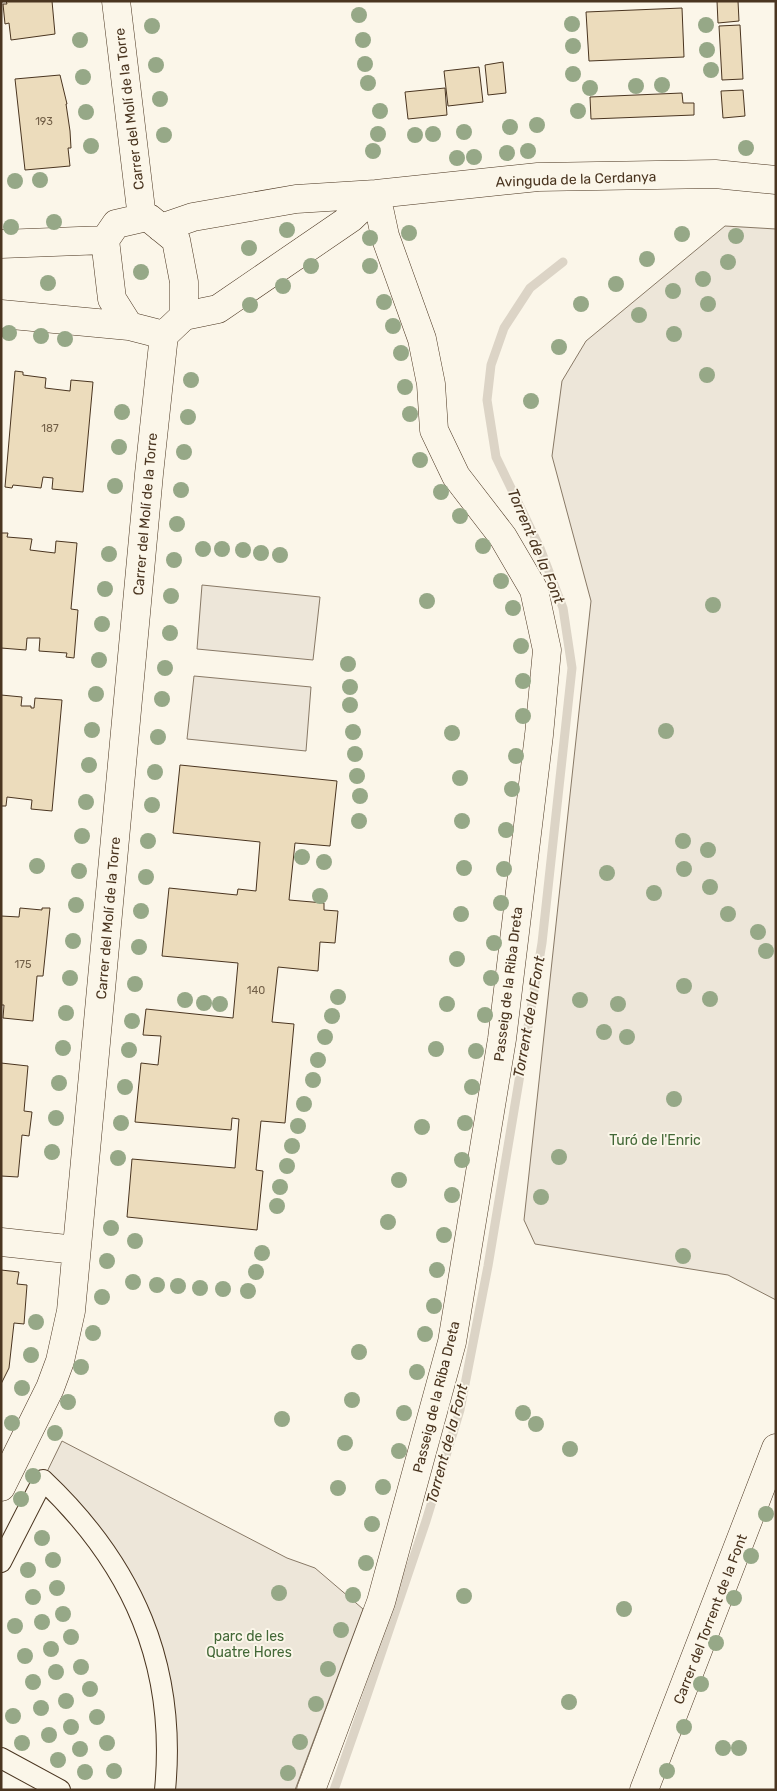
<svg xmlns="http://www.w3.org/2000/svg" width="777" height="1791" font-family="Rubik,sans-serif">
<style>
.green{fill:#ede6d9;stroke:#887966}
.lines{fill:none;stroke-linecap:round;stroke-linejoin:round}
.stream{stroke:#dcd4c6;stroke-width:9}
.building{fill:#ecdcbc;stroke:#4a3520}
.pedestrian-casing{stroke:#4a3520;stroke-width:22}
.minor-casing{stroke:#4a3520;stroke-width:29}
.pedestrian{stroke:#fbf6e9;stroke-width:20}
.minor{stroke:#fbf6e9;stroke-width:28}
.tree{fill:#96a887}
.labels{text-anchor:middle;stroke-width:4;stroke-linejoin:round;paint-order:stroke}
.number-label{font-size:11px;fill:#725f47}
.street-label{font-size:14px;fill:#4a3520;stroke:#fbf6e9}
.park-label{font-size:14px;fill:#436837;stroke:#fbf6e9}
.water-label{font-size:15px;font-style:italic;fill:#4a3520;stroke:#fbf6e9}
</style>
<rect width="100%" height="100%" fill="#fbf6e9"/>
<path class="green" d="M 725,226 L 776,229 L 776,1300 L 728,1275 L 535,1244 L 524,1220 L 591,601 L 552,456 L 562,381 L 586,341 Z
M 202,585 L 320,597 L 313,660 L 197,649 Z
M 194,676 L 311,687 L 306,751 L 187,739 Z
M 62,1441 L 287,1558 L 315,1568 L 363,1609 L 295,1790 L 165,1790 L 146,1628 L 43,1480 Z"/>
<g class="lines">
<path class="stream" d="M 334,1790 L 363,1707 L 426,1521 L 460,1410 L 488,1266 L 542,943 L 572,668 L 563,608 L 540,548 L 496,457 L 487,400 L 491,365 L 504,328 L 530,288 L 563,262"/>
</g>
<path class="building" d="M 6,1 L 52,1 L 55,34 L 11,40 L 9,23 L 5,24 L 3,4 L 7,4 Z
M 717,1 L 738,1 L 739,21 L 718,23 Z
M 682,8 L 684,57 L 589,61 L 586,12 Z
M 740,25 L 743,79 L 722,80 L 719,26 Z
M 503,62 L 506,93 L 488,95 L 485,65 Z
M 479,67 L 483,102 L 448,106 L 444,71 Z
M 60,75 L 67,104 L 66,104 L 70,131 L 71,148 L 68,148 L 70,166 L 25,170 L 15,79 Z
M 445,88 L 447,115 L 408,119 L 405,92 Z
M 743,90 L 745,116 L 723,118 L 721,91 Z
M 682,93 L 683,103 L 694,103 L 694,115 L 591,119 L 590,97 Z
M 15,371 L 23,372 L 23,375 L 46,378 L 45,388 L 70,391 L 71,380 L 93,382 L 83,492 L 52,489 L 53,478 L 43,477 L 41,488 L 13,485 L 12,488 L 5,487 Z
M 1,533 L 8,533 L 7,537 L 32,539 L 30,550 L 55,553 L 56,541 L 77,543 L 71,609 L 78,610 L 74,658 L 66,657 L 67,653 L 39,651 L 40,638 L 27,638 L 26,650 L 1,648 Z
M 1,695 L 22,697 L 21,706 L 31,706 L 31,708 L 34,708 L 35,698 L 62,700 L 52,811 L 31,809 L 32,800 L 7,797 L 6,806 L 1,806 Z
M 180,765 L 337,781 L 330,846 L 295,843 L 289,900 L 324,903 L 324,910 L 338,911 L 335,943 L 320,942 L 318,971 L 278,967 L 272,1022 L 294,1024 L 285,1123 L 261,1121 L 256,1170 L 263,1171 L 257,1230 L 127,1217 L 132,1159 L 235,1168 L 239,1119 L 232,1118 L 231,1130 L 135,1122 L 141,1063 L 158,1065 L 161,1036 L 143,1035 L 146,1009 L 233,1018 L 238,963 L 162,956 L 169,888 L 237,895 L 238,889 L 256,891 L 260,842 L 173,833 Z
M 20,908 L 42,910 L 42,908 L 50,908 L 43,976 L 37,976 L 33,1021 L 3,1018 L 4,1005 L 1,1005 L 1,916 L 19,917 Z
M 1,1063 L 28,1066 L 24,1111 L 32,1112 L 29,1136 L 22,1135 L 18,1177 L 1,1176 Z
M 1,1270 L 19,1272 L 17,1284 L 27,1285 L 24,1324 L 14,1323 L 9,1368 L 1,1384 Z"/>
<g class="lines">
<defs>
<path id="pedestrian" d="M 1,1562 L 43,1480 C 133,1565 177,1665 165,1790
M 1,1758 L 60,1790"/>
<path id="minor" d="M 116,1 L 142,218
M 142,218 L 149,218 L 176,240 L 184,282 L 184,316 L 164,335 L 129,326 L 112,299 L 105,240 L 116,224 Z
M 161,228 L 193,217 L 296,199 L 376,194 L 538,177 L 715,174 L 776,180
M 1,244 L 105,240
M 1,314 L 129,326
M 184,316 L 218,309 L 351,218 L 376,194
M 1,1242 L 76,1250
M 1,1487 L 50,1388 L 60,1361 L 71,1311 L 149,474 L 164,335
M 311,1790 L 381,1602 L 452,1342 L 502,1039 L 539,735 L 547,650 L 534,590 L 503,537 L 456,476 L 434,430 L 431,384 L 422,339 L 385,236 L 376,194
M 644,1790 L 776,1448"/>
</defs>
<use href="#pedestrian" class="pedestrian-casing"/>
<use href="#minor" class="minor-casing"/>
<use href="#pedestrian" class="pedestrian"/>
<use href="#minor" class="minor"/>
</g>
<g class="tree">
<circle cx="359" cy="15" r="8"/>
<circle cx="572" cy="24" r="8"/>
<circle cx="706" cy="25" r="8"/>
<circle cx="152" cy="26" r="8"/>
<circle cx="80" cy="40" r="8"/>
<circle cx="363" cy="40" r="8"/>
<circle cx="573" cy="46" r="8"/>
<circle cx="707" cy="50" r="8"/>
<circle cx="365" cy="64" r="8"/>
<circle cx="156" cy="65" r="8"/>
<circle cx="711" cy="70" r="8"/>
<circle cx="573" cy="74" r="8"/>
<circle cx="83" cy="77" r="8"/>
<circle cx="368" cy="83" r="8"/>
<circle cx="662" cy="85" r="8"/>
<circle cx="636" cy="86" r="8"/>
<circle cx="590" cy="88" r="8"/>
<circle cx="160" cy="99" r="8"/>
<circle cx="380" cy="111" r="8"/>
<circle cx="578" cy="111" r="8"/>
<circle cx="86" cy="112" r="8"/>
<circle cx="537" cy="125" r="8"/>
<circle cx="510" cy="127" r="8"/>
<circle cx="464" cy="132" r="8"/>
<circle cx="378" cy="134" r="8"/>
<circle cx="433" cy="134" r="8"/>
<circle cx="164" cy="135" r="8"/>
<circle cx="415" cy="135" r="8"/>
<circle cx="91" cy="146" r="8"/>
<circle cx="746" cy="148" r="8"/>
<circle cx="373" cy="151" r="8"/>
<circle cx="528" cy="151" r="8"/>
<circle cx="507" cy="153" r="8"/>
<circle cx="474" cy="157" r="8"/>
<circle cx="457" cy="158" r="8"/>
<circle cx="40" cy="180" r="8"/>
<circle cx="15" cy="181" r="8"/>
<circle cx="54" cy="222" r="8"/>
<circle cx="11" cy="227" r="8"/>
<circle cx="287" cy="230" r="8"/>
<circle cx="409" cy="233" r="8"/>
<circle cx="682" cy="234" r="8"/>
<circle cx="736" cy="236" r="8"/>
<circle cx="370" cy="238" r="8"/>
<circle cx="249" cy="248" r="8"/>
<circle cx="647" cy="259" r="8"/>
<circle cx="728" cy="262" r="8"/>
<circle cx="311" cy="266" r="8"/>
<circle cx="370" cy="266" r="8"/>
<circle cx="141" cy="272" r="8"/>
<circle cx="703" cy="279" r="8"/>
<circle cx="48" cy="283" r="8"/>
<circle cx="616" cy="284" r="8"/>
<circle cx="283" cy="286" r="8"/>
<circle cx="673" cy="291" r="8"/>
<circle cx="384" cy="302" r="8"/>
<circle cx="581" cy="304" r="8"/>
<circle cx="708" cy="304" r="8"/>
<circle cx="250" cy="305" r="8"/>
<circle cx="639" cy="315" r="8"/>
<circle cx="393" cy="326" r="8"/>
<circle cx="9" cy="333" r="8"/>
<circle cx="674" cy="334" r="8"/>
<circle cx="41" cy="336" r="8"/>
<circle cx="65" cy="339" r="8"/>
<circle cx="559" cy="347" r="8"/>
<circle cx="401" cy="353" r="8"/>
<circle cx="707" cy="375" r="8"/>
<circle cx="191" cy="380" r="8"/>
<circle cx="405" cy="387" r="8"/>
<circle cx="531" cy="401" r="8"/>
<circle cx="122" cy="412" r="8"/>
<circle cx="410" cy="414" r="8"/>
<circle cx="188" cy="417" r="8"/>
<circle cx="119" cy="447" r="8"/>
<circle cx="184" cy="452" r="8"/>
<circle cx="420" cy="460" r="8"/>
<circle cx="115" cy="486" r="8"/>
<circle cx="181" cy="490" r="8"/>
<circle cx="441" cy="492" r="8"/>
<circle cx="460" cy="516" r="8"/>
<circle cx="177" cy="524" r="8"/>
<circle cx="483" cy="546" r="8"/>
<circle cx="203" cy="549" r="8"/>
<circle cx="222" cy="549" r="8"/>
<circle cx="243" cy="550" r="8"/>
<circle cx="261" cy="553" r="8"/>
<circle cx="109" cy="554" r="8"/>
<circle cx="280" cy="555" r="8"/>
<circle cx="174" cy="560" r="8"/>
<circle cx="501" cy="581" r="8"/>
<circle cx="105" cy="589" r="8"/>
<circle cx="171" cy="596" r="8"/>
<circle cx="427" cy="601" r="8"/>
<circle cx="713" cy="605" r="8"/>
<circle cx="513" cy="608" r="8"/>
<circle cx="102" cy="624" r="8"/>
<circle cx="170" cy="633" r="8"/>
<circle cx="521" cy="646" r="8"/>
<circle cx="99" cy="660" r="8"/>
<circle cx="348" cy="664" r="8"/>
<circle cx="165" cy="668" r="8"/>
<circle cx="523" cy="681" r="8"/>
<circle cx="350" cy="687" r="8"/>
<circle cx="96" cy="694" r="8"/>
<circle cx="162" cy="699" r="8"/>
<circle cx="350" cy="705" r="8"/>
<circle cx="523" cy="716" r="8"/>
<circle cx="92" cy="730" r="8"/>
<circle cx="666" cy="731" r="8"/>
<circle cx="353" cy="732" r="8"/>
<circle cx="452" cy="733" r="8"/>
<circle cx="158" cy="737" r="8"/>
<circle cx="355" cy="754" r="8"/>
<circle cx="516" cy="756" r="8"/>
<circle cx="89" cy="765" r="8"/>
<circle cx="155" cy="772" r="8"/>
<circle cx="357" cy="776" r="8"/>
<circle cx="460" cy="778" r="8"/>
<circle cx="512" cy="789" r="8"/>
<circle cx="360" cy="796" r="8"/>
<circle cx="86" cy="802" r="8"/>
<circle cx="152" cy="805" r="8"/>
<circle cx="359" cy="821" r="8"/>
<circle cx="462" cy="821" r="8"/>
<circle cx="506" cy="830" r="8"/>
<circle cx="82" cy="836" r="8"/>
<circle cx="148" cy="841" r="8"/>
<circle cx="683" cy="841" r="8"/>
<circle cx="708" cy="850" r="8"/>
<circle cx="302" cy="857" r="8"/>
<circle cx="324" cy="862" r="8"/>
<circle cx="37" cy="866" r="8"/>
<circle cx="464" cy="868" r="8"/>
<circle cx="504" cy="869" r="8"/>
<circle cx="684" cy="869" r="8"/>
<circle cx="79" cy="871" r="8"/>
<circle cx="607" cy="873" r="8"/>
<circle cx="146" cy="877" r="8"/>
<circle cx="710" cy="887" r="8"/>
<circle cx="654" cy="893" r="8"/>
<circle cx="320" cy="896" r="8"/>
<circle cx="501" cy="903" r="8"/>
<circle cx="76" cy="905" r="8"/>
<circle cx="141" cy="911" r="8"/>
<circle cx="461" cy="914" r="8"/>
<circle cx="728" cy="914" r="8"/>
<circle cx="758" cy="932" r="8"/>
<circle cx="73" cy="941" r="8"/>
<circle cx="494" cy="943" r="8"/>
<circle cx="139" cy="947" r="8"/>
<circle cx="766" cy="951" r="8"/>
<circle cx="457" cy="959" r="8"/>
<circle cx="70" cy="978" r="8"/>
<circle cx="491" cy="978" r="8"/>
<circle cx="135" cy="984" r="8"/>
<circle cx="684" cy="986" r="8"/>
<circle cx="338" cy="997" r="8"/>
<circle cx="710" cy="999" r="8"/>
<circle cx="185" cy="1000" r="8"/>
<circle cx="580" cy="1000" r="8"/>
<circle cx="204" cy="1003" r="8"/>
<circle cx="220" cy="1004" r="8"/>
<circle cx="447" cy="1004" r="8"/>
<circle cx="618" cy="1004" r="8"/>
<circle cx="66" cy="1013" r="8"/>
<circle cx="485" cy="1015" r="8"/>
<circle cx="332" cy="1016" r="8"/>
<circle cx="132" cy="1021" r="8"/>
<circle cx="604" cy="1032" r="8"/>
<circle cx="325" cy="1037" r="8"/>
<circle cx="627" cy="1037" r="8"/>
<circle cx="63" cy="1048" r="8"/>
<circle cx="436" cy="1049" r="8"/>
<circle cx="129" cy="1050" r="8"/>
<circle cx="476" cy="1051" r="8"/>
<circle cx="318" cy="1060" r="8"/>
<circle cx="313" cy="1080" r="8"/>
<circle cx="59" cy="1083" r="8"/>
<circle cx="125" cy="1087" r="8"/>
<circle cx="472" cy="1087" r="8"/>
<circle cx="674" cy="1099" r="8"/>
<circle cx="304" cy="1104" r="8"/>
<circle cx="56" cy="1118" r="8"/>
<circle cx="121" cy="1123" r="8"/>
<circle cx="465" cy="1123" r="8"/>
<circle cx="298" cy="1126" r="8"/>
<circle cx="422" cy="1127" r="8"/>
<circle cx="292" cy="1146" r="8"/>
<circle cx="52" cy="1152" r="8"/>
<circle cx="559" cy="1157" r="8"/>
<circle cx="118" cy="1158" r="8"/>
<circle cx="462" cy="1160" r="8"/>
<circle cx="287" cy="1166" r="8"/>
<circle cx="399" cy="1180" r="8"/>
<circle cx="280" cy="1187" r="8"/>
<circle cx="452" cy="1195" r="8"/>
<circle cx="541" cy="1197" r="8"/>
<circle cx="277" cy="1206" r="8"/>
<circle cx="388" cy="1222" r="8"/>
<circle cx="111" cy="1228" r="8"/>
<circle cx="444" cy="1235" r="8"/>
<circle cx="135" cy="1241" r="8"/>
<circle cx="262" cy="1253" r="8"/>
<circle cx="683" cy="1256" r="8"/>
<circle cx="107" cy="1261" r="8"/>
<circle cx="437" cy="1270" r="8"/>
<circle cx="256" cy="1272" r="8"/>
<circle cx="133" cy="1282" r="8"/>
<circle cx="157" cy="1285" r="8"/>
<circle cx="178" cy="1286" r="8"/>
<circle cx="200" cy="1288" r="8"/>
<circle cx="223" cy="1289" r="8"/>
<circle cx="248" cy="1291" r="8"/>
<circle cx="102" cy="1297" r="8"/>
<circle cx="434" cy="1306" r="8"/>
<circle cx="36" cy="1322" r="8"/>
<circle cx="93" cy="1333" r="8"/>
<circle cx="425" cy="1334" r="8"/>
<circle cx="359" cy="1352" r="8"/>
<circle cx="31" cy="1355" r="8"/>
<circle cx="81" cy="1367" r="8"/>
<circle cx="417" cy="1372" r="8"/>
<circle cx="22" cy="1388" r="8"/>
<circle cx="352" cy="1400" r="8"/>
<circle cx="68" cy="1402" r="8"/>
<circle cx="404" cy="1413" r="8"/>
<circle cx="523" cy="1413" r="8"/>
<circle cx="282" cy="1419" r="8"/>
<circle cx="12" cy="1423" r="8"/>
<circle cx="536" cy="1424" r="8"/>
<circle cx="55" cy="1433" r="8"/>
<circle cx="345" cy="1443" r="8"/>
<circle cx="570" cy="1449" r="8"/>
<circle cx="399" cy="1451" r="8"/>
<circle cx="33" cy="1476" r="8"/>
<circle cx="383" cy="1487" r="8"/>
<circle cx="338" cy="1488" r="8"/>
<circle cx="21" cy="1499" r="8"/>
<circle cx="766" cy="1514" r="8"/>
<circle cx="372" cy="1524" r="8"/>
<circle cx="42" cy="1538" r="8"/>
<circle cx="751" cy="1556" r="8"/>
<circle cx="53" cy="1560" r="8"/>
<circle cx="366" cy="1563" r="8"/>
<circle cx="28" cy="1570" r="8"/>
<circle cx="57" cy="1588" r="8"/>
<circle cx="279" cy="1593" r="8"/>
<circle cx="353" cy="1595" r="8"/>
<circle cx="464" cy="1596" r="8"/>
<circle cx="33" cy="1597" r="8"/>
<circle cx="734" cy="1598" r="8"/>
<circle cx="624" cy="1609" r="8"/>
<circle cx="63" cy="1614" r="8"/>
<circle cx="42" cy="1622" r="8"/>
<circle cx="15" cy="1626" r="8"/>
<circle cx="341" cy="1630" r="8"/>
<circle cx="71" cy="1637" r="8"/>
<circle cx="716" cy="1643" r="8"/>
<circle cx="51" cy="1649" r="8"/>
<circle cx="25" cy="1656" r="8"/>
<circle cx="81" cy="1667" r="8"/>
<circle cx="328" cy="1669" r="8"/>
<circle cx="56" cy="1672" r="8"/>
<circle cx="33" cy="1682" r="8"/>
<circle cx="701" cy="1684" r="8"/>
<circle cx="90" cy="1689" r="8"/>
<circle cx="66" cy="1701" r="8"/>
<circle cx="569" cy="1702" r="8"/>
<circle cx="316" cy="1704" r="8"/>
<circle cx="41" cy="1708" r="8"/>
<circle cx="13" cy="1716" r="8"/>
<circle cx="97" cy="1717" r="8"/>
<circle cx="71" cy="1727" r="8"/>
<circle cx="684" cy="1727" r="8"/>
<circle cx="49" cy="1735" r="8"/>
<circle cx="300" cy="1742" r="8"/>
<circle cx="22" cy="1743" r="8"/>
<circle cx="107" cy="1743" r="8"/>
<circle cx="723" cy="1748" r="8"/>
<circle cx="739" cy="1748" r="8"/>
<circle cx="80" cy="1749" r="8"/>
<circle cx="58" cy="1760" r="8"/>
<circle cx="114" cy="1771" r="8"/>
<circle cx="667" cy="1771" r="8"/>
<circle cx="85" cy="1772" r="8"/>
<circle cx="288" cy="1773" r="8"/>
</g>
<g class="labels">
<g class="number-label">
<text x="44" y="125">193</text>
<text x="50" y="432">187</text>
<text x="23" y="968">175</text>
<text x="256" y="994">140</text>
</g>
<g class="street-label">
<text transform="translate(129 109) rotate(-97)" y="5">Carrer del Molí de la Torre</text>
<text transform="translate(576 179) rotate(-2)" y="5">Avinguda de la Cerdanya</text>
<text transform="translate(145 514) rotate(-85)" y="5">Carrer del Molí de la Torre</text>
<text transform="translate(108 918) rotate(-85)" y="5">Carrer del Molí de la Torre</text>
<text transform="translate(508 984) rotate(-83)" y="5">Passeig de la Riba Dreta</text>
<text transform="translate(436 1397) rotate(-76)" y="5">Passeig de la Riba Dreta</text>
<text transform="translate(710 1619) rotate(-69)" y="5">Carrer del Torrent de la Font</text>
</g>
<g class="park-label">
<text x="655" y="1145">Turó de l'Enric</text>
<text x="249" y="1641">parc de les<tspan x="249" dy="16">Quatre Hores</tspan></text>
</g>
<g class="water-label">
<text transform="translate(536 546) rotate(67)" y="5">Torrent de la Font</text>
<text transform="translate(529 1017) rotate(-80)" y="5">Torrent de la Font</text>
<text transform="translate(447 1444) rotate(-75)" y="5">Torrent de la Font</text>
</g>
</g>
<rect width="777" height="1791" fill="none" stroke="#4a3520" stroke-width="5"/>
</svg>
